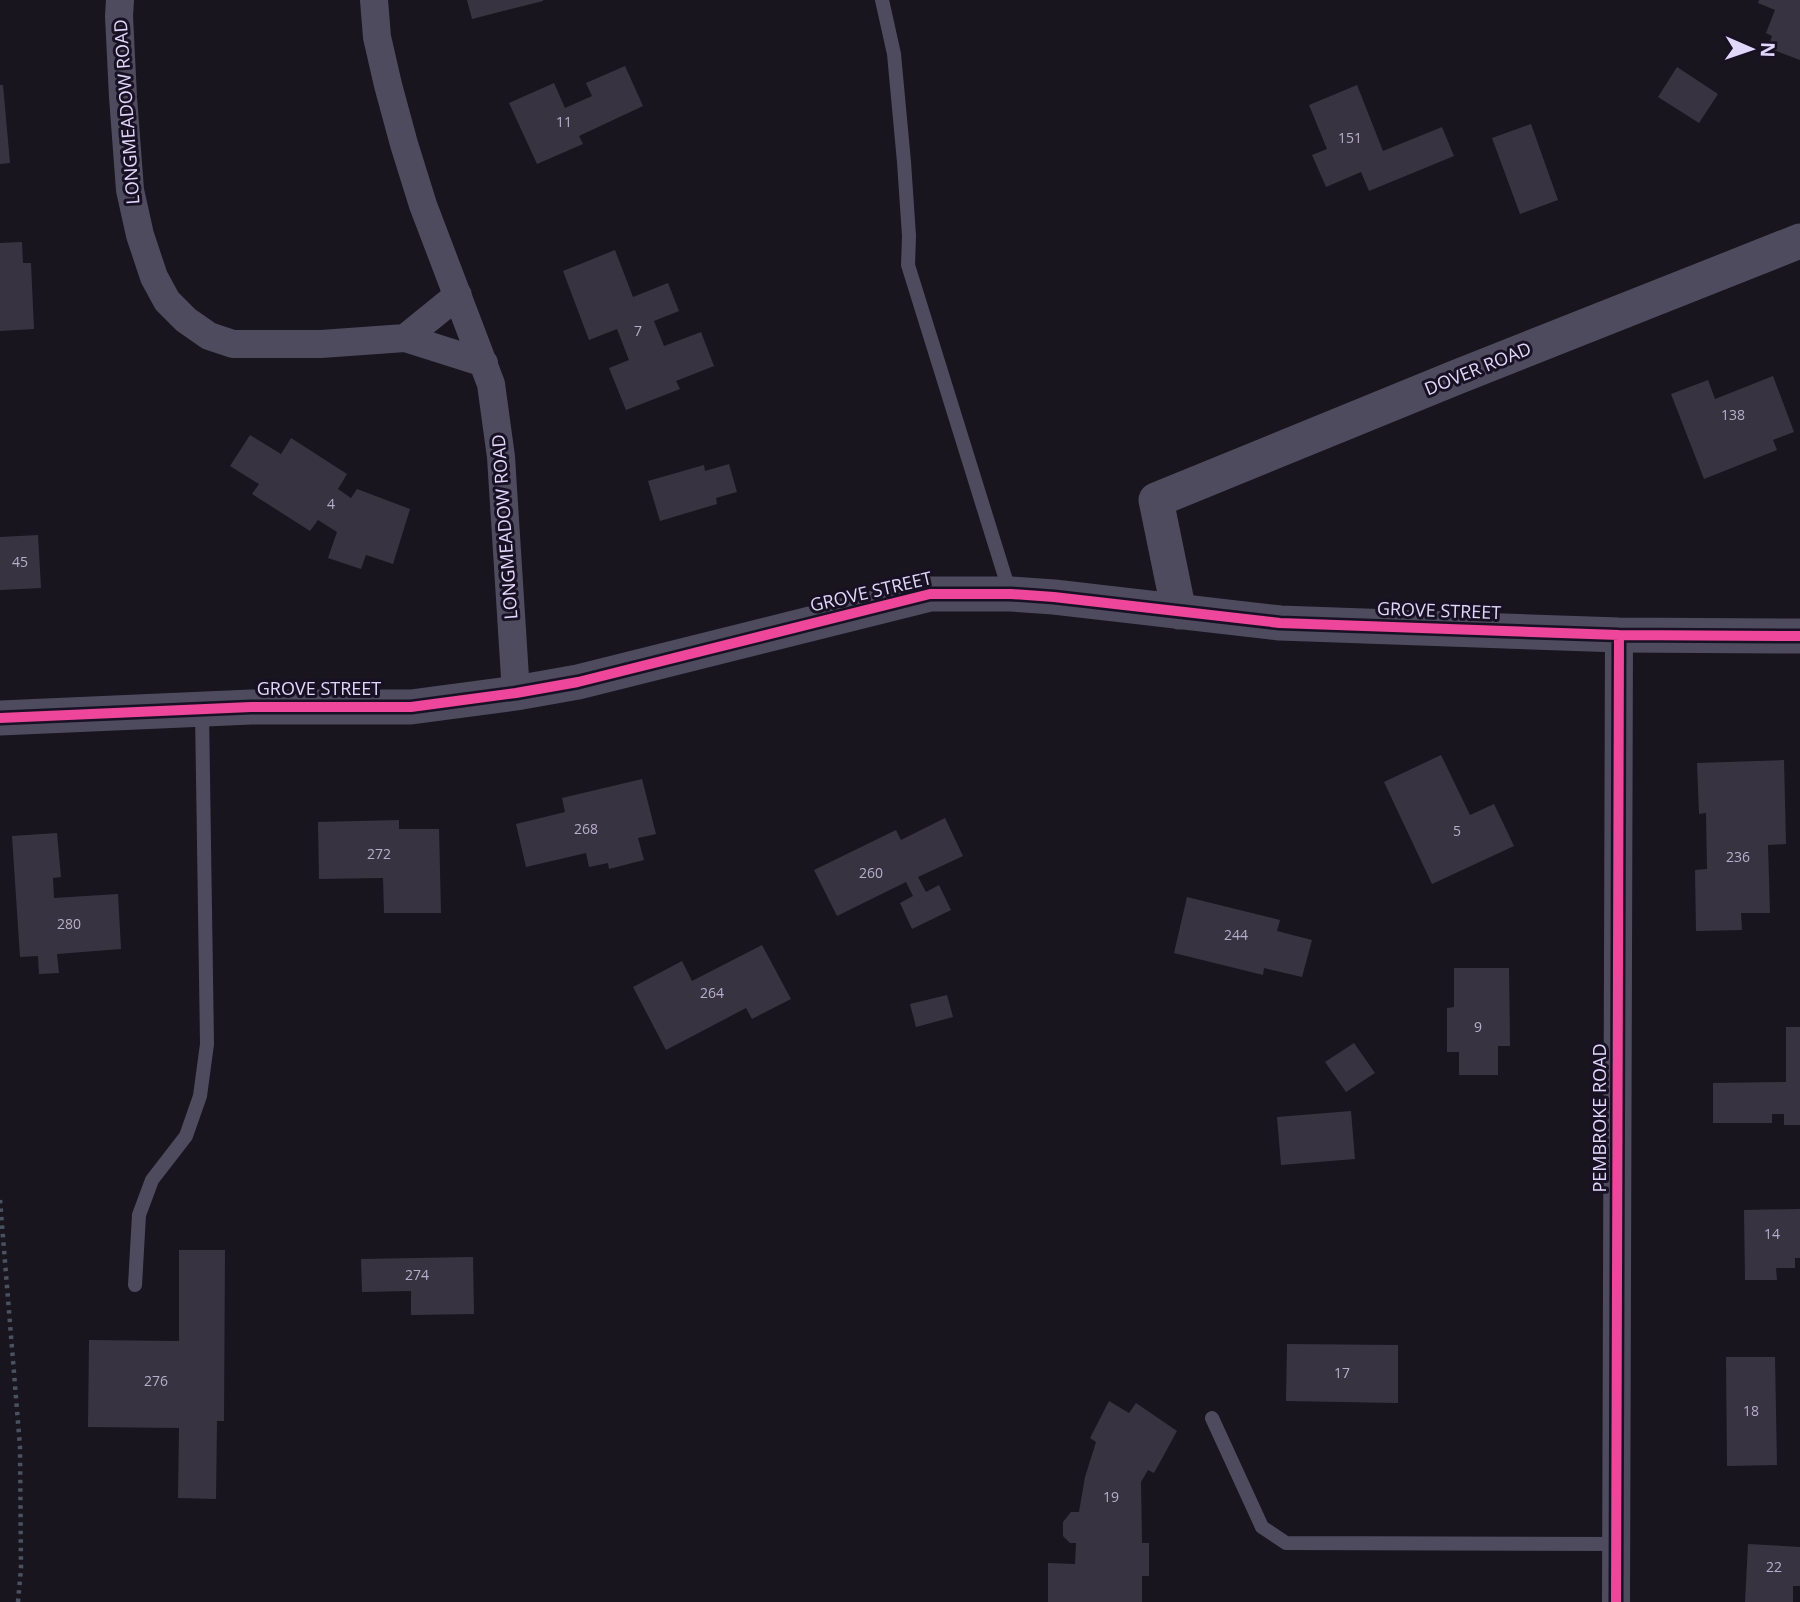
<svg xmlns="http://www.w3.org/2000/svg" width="1800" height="1602" font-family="'Open Sans',sans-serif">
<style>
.building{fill:#383341}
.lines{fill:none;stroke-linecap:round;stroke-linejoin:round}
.path{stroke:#4a515f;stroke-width:4.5;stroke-dasharray:3.5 5;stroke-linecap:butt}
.service{stroke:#4e4b5e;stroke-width:14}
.minor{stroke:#4e4b5e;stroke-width:28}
.tertiary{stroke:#4e4b5e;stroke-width:35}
.cycleway-casing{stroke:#171123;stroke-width:15}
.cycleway{stroke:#ed469a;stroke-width:10}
.labels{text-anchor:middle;stroke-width:6;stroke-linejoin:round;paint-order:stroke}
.number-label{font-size:14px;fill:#b6afcc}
.street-label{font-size:18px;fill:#e0d8fa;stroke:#171123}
</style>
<rect width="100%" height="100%" fill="#18151f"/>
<path class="building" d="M 467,0 L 543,0 L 543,1 L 472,19 Z
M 1759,0 L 1800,0 L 1800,60 L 1768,48 L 1772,36 L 1766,33 L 1775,10 L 1758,3 Z
M 625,66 L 643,106 L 579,136 L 583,144 L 537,164 L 509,103 L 554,83 L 565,108 L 592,96 L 586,83 Z
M 1677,67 L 1718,94 L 1699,123 L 1658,97 Z
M 0,85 L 3,85 L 10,163 L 0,164 Z
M 1357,85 L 1383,151 L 1442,127 L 1454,156 L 1369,191 L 1361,172 L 1326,187 L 1312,155 L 1327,149 L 1309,105 Z
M 1531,124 L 1558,200 L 1520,214 L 1492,138 Z
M 22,242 L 23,263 L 31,263 L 34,329 L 0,331 L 0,243 Z
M 615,250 L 633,297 L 668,283 L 679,311 L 654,321 L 664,346 L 701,332 L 714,366 L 676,381 L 680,389 L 626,410 L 609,368 L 629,360 L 617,329 L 589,340 L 563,271 Z
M 1773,376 L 1794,432 L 1773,440 L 1777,450 L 1704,479 L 1671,394 L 1708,380 L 1715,399 Z
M 250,435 L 281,454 L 291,438 L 347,474 L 338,489 L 351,498 L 357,489 L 410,509 L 393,564 L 366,555 L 361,569 L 328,558 L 337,532 L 318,520 L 310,531 L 252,494 L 259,484 L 230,466 Z
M 729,464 L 737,492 L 716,498 L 717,504 L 660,521 L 648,481 L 704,465 L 705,471 Z
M 38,535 L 41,588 L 0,590 L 0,537 Z
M 1441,755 L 1470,815 L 1494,804 L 1514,846 L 1432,884 L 1384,782 Z
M 1784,760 L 1786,844 L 1768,845 L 1770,913 L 1741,913 L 1742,930 L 1696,931 L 1695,870 L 1707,869 L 1706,813 L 1699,814 L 1697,763 Z
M 642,779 L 656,834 L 638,838 L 644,860 L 609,869 L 608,863 L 589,867 L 586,853 L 526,867 L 516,824 L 565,812 L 562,798 Z
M 945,818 L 963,856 L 918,877 L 926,892 L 939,885 L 951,910 L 912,929 L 900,903 L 913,896 L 906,882 L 837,916 L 814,870 L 896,830 L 901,840 Z
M 399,820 L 399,829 L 439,829 L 441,913 L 384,913 L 383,878 L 319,879 L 318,822 Z
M 57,833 L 61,877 L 53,878 L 54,898 L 118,894 L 121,949 L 57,954 L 59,973 L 39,974 L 38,956 L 20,957 L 12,836 Z
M 1187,897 L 1280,920 L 1277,931 L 1312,940 L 1302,977 L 1264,968 L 1263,975 L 1174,953 Z
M 762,945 L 791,999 L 752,1019 L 746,1008 L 666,1050 L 633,987 L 682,961 L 692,981 Z
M 1454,968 L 1509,968 L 1510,1046 L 1498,1046 L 1498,1075 L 1459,1075 L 1459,1052 L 1447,1052 L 1447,1008 L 1454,1007 Z
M 947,995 L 953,1017 L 916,1027 L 910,1004 Z
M 1786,1027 L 1800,1027 L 1800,1125 L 1784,1125 L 1784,1114 L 1772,1114 L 1772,1123 L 1713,1123 L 1713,1083 L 1786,1082 Z
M 1354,1043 L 1375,1073 L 1346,1092 L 1325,1062 Z
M 1351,1111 L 1355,1159 L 1281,1165 L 1277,1117 Z
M 1800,1209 L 1800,1258 L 1795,1258 L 1795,1268 L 1776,1268 L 1777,1280 L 1745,1280 L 1744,1210 Z
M 179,1250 L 225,1250 L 224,1421 L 217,1421 L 216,1499 L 178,1498 L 179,1428 L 88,1427 L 89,1340 L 179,1341 Z
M 473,1257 L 474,1314 L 411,1315 L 411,1291 L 362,1292 L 361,1259 Z
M 1287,1344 L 1398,1345 L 1398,1403 L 1286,1401 Z
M 1726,1357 L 1775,1357 L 1777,1465 L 1727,1466 Z
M 1109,1401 L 1129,1413 L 1136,1403 L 1177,1431 L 1154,1473 L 1148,1470 L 1141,1482 L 1142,1543 L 1149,1543 L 1149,1576 L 1142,1576 L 1142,1602 L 1048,1602 L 1048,1563 L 1075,1564 L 1076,1543 L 1070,1543 L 1063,1536 L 1063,1522 L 1071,1512 L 1079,1512 L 1085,1477 L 1096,1442 L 1090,1438 Z
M 1748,1544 L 1800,1547 L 1800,1586 L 1793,1586 L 1793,1602 L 1745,1602 Z"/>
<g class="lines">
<path class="path" d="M 0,1200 L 20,1447 L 21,1568 L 18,1602"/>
<path class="service" d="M 882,0 L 894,54 L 904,162 L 909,236 L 908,265 L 1010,593
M 135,1285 L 139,1215 L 152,1180 L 186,1136 L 200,1096 L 207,1044 L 202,710
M 1212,1418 L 1262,1527 L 1286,1543 L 1616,1544"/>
<path class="minor" d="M 120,0 L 119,16 L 123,97 L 130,190 L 140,235 L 154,277 L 167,301 L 186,320 L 209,336 L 233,344 L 321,344 L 405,338 L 458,295
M 374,0 L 377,37 L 388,85 L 404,144 L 423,205 L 491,384 L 501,457 L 516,693
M 405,338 L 484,363
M 1616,1602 L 1619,635"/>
<path class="tertiary" d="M 1179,612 L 1156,500 L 1457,377 L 1800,241
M 0,718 L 251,707 L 411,707 L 516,693 L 578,682 L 930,594 L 1011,594 L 1054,597 L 1280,623 L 1619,635 L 1800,636"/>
<defs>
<path id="cycleway" d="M 0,718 L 251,707 L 411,707 L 516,693 L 578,682 L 930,594 L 1011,594 L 1054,597 L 1280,623 L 1619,635 L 1800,636
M 1616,1602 L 1619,635"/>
</defs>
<use href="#cycleway" class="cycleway-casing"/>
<use href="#cycleway" class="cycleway"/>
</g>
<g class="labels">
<g class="number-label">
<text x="564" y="127">11</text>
<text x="1350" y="143">151</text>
<text x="638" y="336">7</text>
<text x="1733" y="420">138</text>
<text x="331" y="509">4</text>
<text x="20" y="567">45</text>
<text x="586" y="834">268</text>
<text x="1457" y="836">5</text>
<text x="379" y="859">272</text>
<text x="1738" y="862">236</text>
<text x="871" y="878">260</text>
<text x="69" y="929">280</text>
<text x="1236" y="940">244</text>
<text x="712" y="998">264</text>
<text x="1478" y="1032">9</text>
<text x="1772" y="1239">14</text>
<text x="417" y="1280">274</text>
<text x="1342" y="1378">17</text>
<text x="156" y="1386">276</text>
<text x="1751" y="1416">18</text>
<text x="1111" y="1502">19</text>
<text x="1774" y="1572">22</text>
</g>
<g class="street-label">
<text transform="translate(127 112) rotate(-94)" y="6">LONGMEADOW ROAD</text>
<text transform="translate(1478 369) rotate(-22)" y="6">DOVER ROAD</text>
<text transform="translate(505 527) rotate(-94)" y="6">LONGMEADOW ROAD</text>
<text transform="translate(871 592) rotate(-13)" y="6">GROVE STREET</text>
<text transform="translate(1439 611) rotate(2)" y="6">GROVE STREET</text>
<text x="319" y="695">GROVE STREET</text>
<text transform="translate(1600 1118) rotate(-90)" y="6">PEMBROKE ROAD</text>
</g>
</g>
<g transform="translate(1751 49) rotate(92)" stroke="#171123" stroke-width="5" paint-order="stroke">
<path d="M0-5L12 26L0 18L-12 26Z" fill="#e0d8fa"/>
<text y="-10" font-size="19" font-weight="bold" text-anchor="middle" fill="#e0d8fa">N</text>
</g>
</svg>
